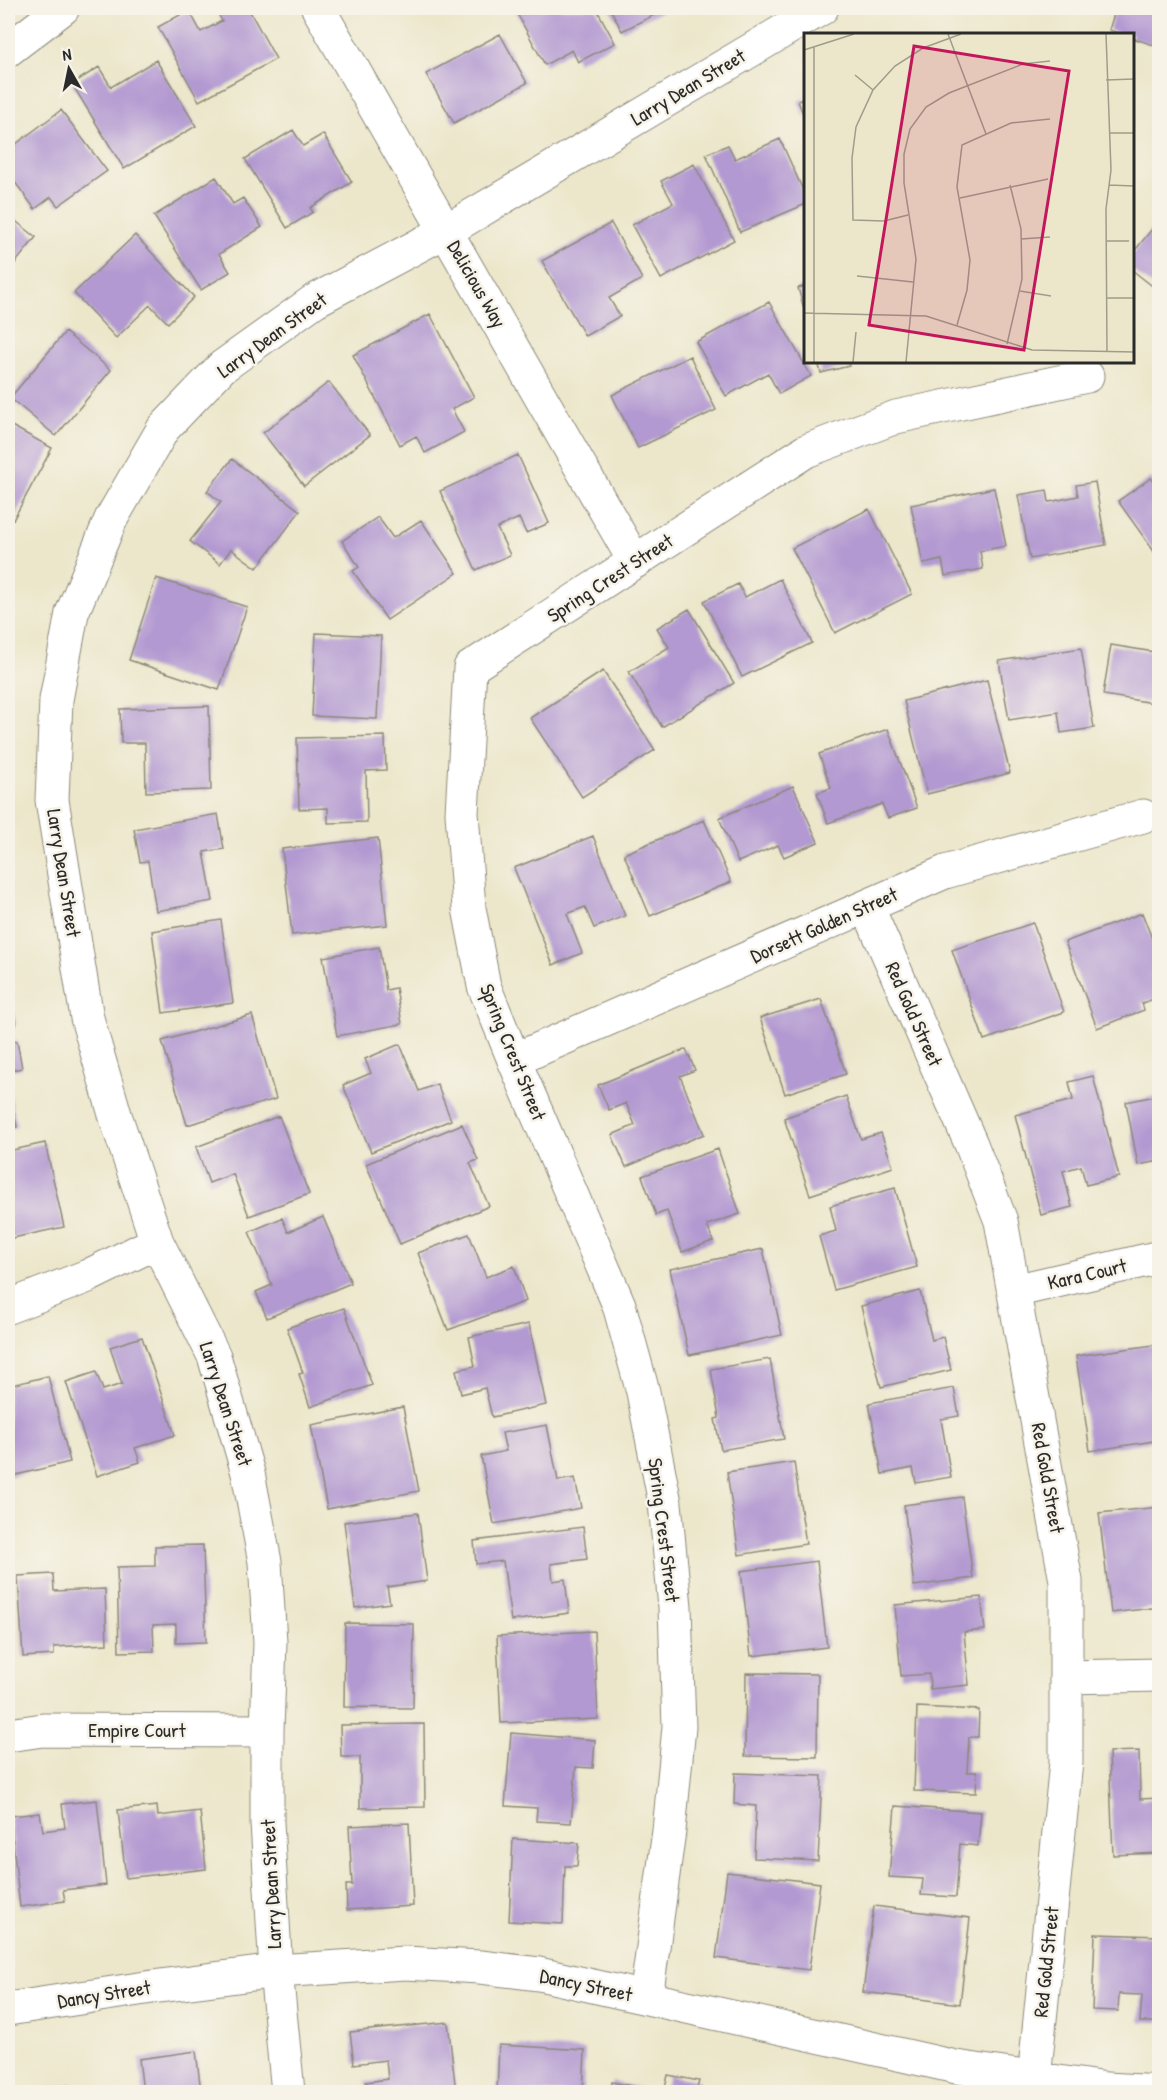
<svg xmlns="http://www.w3.org/2000/svg" width="1167" height="2100" font-family="'Patrick Hand',sans-serif">
<style>
.building{fill:#b299d1}
.lines{fill:none;stroke-linecap:round;stroke-linejoin:round}
.minor-casing{stroke:#8c897b;stroke-width:35}
.minor{stroke:#fff;stroke-width:33}
.labels{text-anchor:middle;stroke-width:5;stroke-linejoin:round;paint-order:stroke}
.street-label{font-size:20px;fill:#2b2b2b;stroke:#f7f3e8}
.inset-road{fill:none;stroke:#9f9c8b;stroke-width:1.5}
.view{fill:#c2185b;fill-opacity:0.15;stroke:#c2185b;stroke-width:3}
.inset-edge{fill:none;stroke:#2b2b2b;stroke-width:3}
</style>
<rect width="100%" height="100%" fill="#f7f3e8"/>
<filter id="ink" filterUnits="userSpaceOnUse"><feTurbulence type="fractalNoise" baseFrequency=".0167" numOctaves="2"/><feDisplacementMap in="SourceGraphic" scale="12" xChannelSelector="R" yChannelSelector="G"/><feConvolveMatrix kernelMatrix="1 2 1 2 8 2 1 2 1" color-interpolation-filters="sRGB"/></filter>
<filter id="wash" filterUnits="userSpaceOnUse"><feTurbulence type="fractalNoise" baseFrequency=".008" numOctaves="4" result="noise"/><feDisplacementMap in="SourceGraphic" scale="24" xChannelSelector="R" yChannelSelector="G"/><feGaussianBlur stdDeviation="1.35" result="paint"/><feColorMatrix in="noise" values="0 0 0 0 0 0 0 0 0 0 0 0 0 0 0 0 0 1.4 0 .05"/><feComposite in="paint" operator="in"/></filter>
<g filter="url(#wash)">
<rect width="100%" height="100%" fill="#ece7cb"/>
<g id="blocks">
<path class="building" d="M 215,8 L 248,8 L 276,59 L 199,101 L 158,27 L 189,10 L 201,32 L 222,21 Z
M 514,8 L 596,8 L 615,43 L 578,62 L 572,50 L 545,65 Z
M 610,8 L 668,8 L 622,31 Z
M 1116,8 L 1160,8 L 1160,47 L 1132,38 L 1132,34 L 1122,34 L 1109,30 Z
M 500,34 L 527,83 L 454,123 L 426,74 Z
M 156,60 L 196,126 L 124,169 L 72,84 L 99,67 L 111,87 Z
M 805,98 L 805,119 L 798,101 Z
M 61,110 L 107,171 L 58,206 L 51,197 L 35,209 L 8,173 L 8,150 Z
M 293,130 L 303,146 L 323,134 L 352,182 L 310,208 L 313,212 L 287,228 L 245,159 Z
M 780,139 L 806,197 L 806,204 L 740,232 L 706,154 L 728,145 L 735,159 Z
M 694,164 L 734,240 L 661,279 L 632,225 L 673,203 L 661,181 Z
M 216,177 L 233,204 L 243,198 L 262,227 L 219,254 L 230,272 L 201,290 L 154,216 Z
M 8,215 L 36,237 L 8,272 Z
M 611,223 L 642,279 L 609,298 L 620,316 L 585,336 L 542,261 Z
M 1152,229 L 1160,235 L 1160,292 L 1132,270 L 1132,254 Z
M 135,235 L 194,297 L 168,323 L 150,305 L 116,338 L 74,293 Z
M 806,286 L 806,312 L 805,312 L 798,288 Z
M 769,302 L 811,376 L 779,394 L 768,373 L 726,396 L 696,342 Z
M 430,314 L 474,397 L 452,409 L 464,432 L 425,453 L 416,436 L 400,445 L 353,355 Z
M 65,332 L 111,370 L 56,436 L 10,398 Z
M 690,356 L 716,410 L 638,448 L 612,395 Z
M 818,362 L 848,362 L 849,366 L 821,373 Z
M 329,382 L 370,435 L 304,486 L 263,433 Z
M 8,424 L 52,448 L 13,520 L 8,518 Z
M 518,455 L 549,523 L 526,533 L 519,518 L 497,528 L 510,555 L 476,570 L 440,491 Z
M 232,459 L 300,511 L 257,568 L 231,549 L 220,564 L 190,541 L 221,502 L 207,491 Z
M 1151,478 L 1160,489 L 1160,560 L 1118,501 Z
M 1095,482 L 1106,545 L 1030,559 L 1018,495 L 1047,490 L 1049,502 L 1078,496 L 1076,485 Z
M 994,488 L 1006,546 L 980,551 L 983,569 L 945,576 L 942,560 L 923,564 L 911,505 Z
M 869,509 L 912,594 L 835,633 L 792,548 Z
M 378,517 L 393,538 L 421,520 L 457,573 L 387,620 L 353,571 L 359,567 L 342,541 Z
M 156,578 L 247,607 L 219,690 L 129,660 Z
M 780,579 L 812,643 L 742,677 L 704,601 L 738,584 L 745,597 Z
M 689,609 L 734,683 L 662,727 L 629,672 L 669,647 L 657,628 Z
M 316,633 L 381,636 L 377,719 L 312,716 Z
M 1111,645 L 1160,653 L 1160,704 L 1103,695 Z
M 1081,648 L 1094,728 L 1061,733 L 1058,712 L 1009,720 L 999,661 Z
M 603,671 L 655,750 L 582,797 L 530,718 Z
M 987,680 L 1010,773 L 927,794 L 904,701 Z
M 209,706 L 211,790 L 146,792 L 145,743 L 121,743 L 120,709 Z
M 888,729 L 917,808 L 888,818 L 882,804 L 828,823 L 817,793 L 831,788 L 819,754 Z
M 385,736 L 386,770 L 366,771 L 367,822 L 328,823 L 328,808 L 299,809 L 297,738 Z
M 793,786 L 818,842 L 784,857 L 778,845 L 738,862 L 719,818 Z
M 218,814 L 224,849 L 204,852 L 213,901 L 156,911 L 148,861 L 140,862 L 134,829 Z
M 704,820 L 731,882 L 650,916 L 624,854 Z
M 593,836 L 625,916 L 594,928 L 585,907 L 567,914 L 582,953 L 553,965 L 514,868 Z
M 378,838 L 387,925 L 292,935 L 282,849 Z
M 1142,913 L 1160,959 L 1160,997 L 1142,1003 L 1144,1010 L 1097,1028 L 1065,942 Z
M 221,920 L 233,1003 L 163,1013 L 152,931 Z
M 1033,923 L 1064,1012 L 984,1040 L 952,950 Z
M 379,947 L 386,990 L 396,988 L 402,1024 L 337,1036 L 323,957 Z
M 8,987 L 16,1025 L 8,1027 Z
M 821,999 L 846,1074 L 785,1094 L 760,1018 Z
M 252,1015 L 276,1099 L 187,1125 L 162,1041 Z
M 17,1041 L 22,1068 L 8,1071 L 8,1043 Z
M 400,1044 L 419,1091 L 437,1084 L 451,1120 L 371,1152 L 343,1085 L 371,1073 L 365,1059 Z
M 686,1049 L 695,1070 L 680,1076 L 704,1134 L 626,1167 L 612,1135 L 635,1125 L 626,1103 L 609,1110 L 598,1085 Z
M 1093,1076 L 1119,1177 L 1086,1185 L 1081,1166 L 1063,1171 L 1072,1207 L 1041,1215 L 1015,1115 L 1073,1100 L 1069,1082 Z
M 8,1085 L 17,1127 L 8,1129 Z
M 1160,1095 L 1160,1161 L 1138,1165 L 1126,1102 Z
M 846,1096 L 861,1139 L 881,1133 L 893,1167 L 810,1195 L 784,1118 Z
M 279,1116 L 309,1194 L 249,1216 L 233,1174 L 209,1183 L 196,1147 Z
M 462,1124 L 478,1160 L 470,1163 L 489,1206 L 400,1244 L 366,1164 Z
M 45,1143 L 64,1227 L 8,1239 L 8,1151 Z
M 718,1149 L 740,1214 L 707,1225 L 713,1241 L 682,1252 L 667,1211 L 656,1215 L 642,1176 Z
M 895,1188 L 917,1267 L 834,1290 L 819,1236 L 836,1231 L 830,1206 Z
M 323,1217 L 351,1283 L 267,1318 L 256,1292 L 272,1285 L 249,1232 L 282,1218 L 288,1232 Z
M 469,1234 L 486,1277 L 514,1266 L 526,1301 L 448,1330 L 418,1253 Z
M 763,1249 L 782,1335 L 689,1355 L 670,1269 Z
M 920,1291 L 932,1340 L 943,1337 L 951,1370 L 881,1387 L 861,1306 Z
M 344,1308 L 372,1385 L 310,1407 L 299,1374 L 303,1373 L 287,1328 Z
M 529,1324 L 546,1405 L 492,1417 L 485,1388 L 461,1394 L 456,1370 L 475,1366 L 469,1337 Z
M 142,1337 L 175,1435 L 135,1448 L 140,1462 L 97,1476 L 66,1382 L 96,1372 L 103,1390 L 122,1384 L 110,1347 Z
M 1160,1344 L 1160,1440 L 1090,1451 L 1076,1356 Z
M 770,1359 L 784,1439 L 721,1450 L 715,1419 L 719,1418 L 711,1369 Z
M 48,1376 L 70,1462 L 8,1477 L 8,1386 Z
M 954,1388 L 959,1416 L 941,1419 L 951,1477 L 916,1483 L 913,1468 L 882,1474 L 869,1403 Z
M 403,1407 L 419,1491 L 327,1509 L 311,1425 Z
M 547,1425 L 558,1481 L 575,1478 L 581,1508 L 494,1524 L 481,1456 L 506,1451 L 502,1433 Z
M 794,1462 L 806,1544 L 739,1555 L 727,1472 Z
M 962,1497 L 973,1578 L 914,1586 L 904,1505 Z
M 1160,1507 L 1160,1607 L 1111,1613 L 1099,1513 Z
M 418,1513 L 427,1581 L 387,1587 L 390,1603 L 355,1608 L 344,1522 Z
M 583,1527 L 587,1559 L 551,1564 L 553,1581 L 565,1579 L 569,1613 L 511,1621 L 503,1561 L 476,1564 L 474,1541 Z
M 203,1545 L 206,1642 L 176,1643 L 176,1624 L 153,1625 L 154,1651 L 119,1652 L 117,1567 L 155,1566 L 155,1546 Z
M 817,1561 L 827,1647 L 751,1656 L 741,1571 Z
M 53,1574 L 54,1591 L 105,1589 L 107,1644 L 54,1647 L 54,1655 L 23,1657 L 18,1576 Z
M 981,1597 L 985,1630 L 964,1632 L 969,1685 L 930,1689 L 929,1674 L 901,1676 L 895,1605 Z
M 345,1623 L 414,1624 L 413,1708 L 344,1707 Z
M 594,1631 L 598,1719 L 501,1723 L 497,1636 Z
M 746,1673 L 818,1674 L 817,1757 L 745,1756 Z
M 917,1707 L 979,1710 L 978,1737 L 969,1737 L 967,1772 L 977,1772 L 976,1793 L 914,1791 Z
M 424,1724 L 425,1807 L 360,1808 L 360,1757 L 341,1757 L 340,1725 Z
M 511,1733 L 595,1740 L 593,1768 L 576,1767 L 571,1823 L 536,1821 L 537,1808 L 505,1806 Z
M 1139,1751 L 1140,1799 L 1160,1798 L 1160,1853 L 1113,1855 L 1109,1752 Z
M 735,1773 L 822,1776 L 818,1861 L 754,1858 L 756,1806 L 734,1804 Z
M 97,1800 L 106,1885 L 63,1890 L 65,1901 L 20,1907 L 10,1816 L 40,1813 L 43,1831 L 65,1828 L 62,1804 Z
M 157,1806 L 158,1816 L 200,1811 L 206,1869 L 126,1878 L 118,1810 Z
M 895,1806 L 981,1812 L 978,1846 L 960,1844 L 956,1897 L 921,1895 L 923,1879 L 889,1877 Z
M 409,1823 L 413,1906 L 347,1910 L 346,1885 L 352,1885 L 349,1826 Z
M 513,1839 L 579,1843 L 577,1866 L 565,1866 L 563,1924 L 509,1921 Z
M 727,1872 L 820,1883 L 809,1970 L 716,1958 Z
M 874,1906 L 970,1918 L 960,2004 L 863,1992 Z
M 1095,1934 L 1160,1936 L 1160,2022 L 1140,2022 L 1142,1995 L 1119,1994 L 1118,2011 L 1092,2010 Z
M 448,2022 L 456,2092 L 368,2092 L 366,2082 L 388,2079 L 386,2060 L 354,2064 L 350,2032 Z
M 499,2045 L 585,2050 L 583,2092 L 497,2092 Z
M 196,2051 L 201,2092 L 143,2092 L 139,2059 Z
M 668,2075 L 699,2081 L 696,2092 L 664,2092 Z
M 612,2082 L 656,2091 L 655,2092 L 610,2092 Z
M 69,2085 L 71,2092 L 30,2092 L 29,2091 Z"/>
</g>
</g>
<g filter="url(#ink)">
<use href="#blocks" fill-opacity="0" stroke="#8c897b" stroke-width="1.5"/>
<g class="lines">
<defs>
<path id="minor" d="M 318,8 L 635,562
M 8,50 L 63,8
M 867,906 L 971,1144 L 1001,1221 L 1066,1581 L 1066,1762 L 1034,2079
M 514,1060 L 945,872 L 1143,816
M 1014,1291 L 1160,1257
M 8,1307 L 88,1276 L 157,1242
M 1066,1677 L 1160,1675
M 8,1735 L 43,1730 L 267,1731
M 646,1998 L 669,1831 L 679,1727 L 675,1607 L 665,1503 L 643,1392 L 619,1305 L 514,1060 L 484,986 L 469,908 L 462,813 L 470,668 L 806,451 L 896,417 L 1087,376
M 8,2009 L 152,1987 L 276,1971 L 405,1963 L 480,1967 L 539,1974 L 956,2067 L 1106,2089 L 1160,2092
M 288,2092 L 276,1971 L 267,1823 L 267,1731 L 270,1642 L 265,1562 L 248,1473 L 214,1356 L 157,1242 L 116,1118 L 87,1018 L 52,800 L 56,700 L 72,613 L 111,519 L 163,429 L 222,367 L 314,301 L 446,231 L 822,8"/>
</defs>
<use href="#minor" class="minor-casing"/>
<use href="#minor" class="minor"/>
</g>
</g>
<g class="labels">
<g class="street-label">
<text transform="translate(688 87) rotate(-31)" y="7">Larry Dean Street</text>
<text transform="translate(477 284) rotate(60)" y="7">Delicious Way</text>
<text transform="translate(272 335) rotate(-36)" y="7">Larry Dean Street</text>
<text transform="translate(610 578) rotate(-33)" y="7">Spring Crest Street</text>
<text transform="translate(64 873) rotate(81)" y="7">Larry Dean Street</text>
<text transform="translate(824 925) rotate(-24)" y="7">Dorsett Golden Street</text>
<text transform="translate(914 1014) rotate(66)" y="7">Red Gold Street</text>
<text transform="translate(513 1052) rotate(68)" y="7">Spring Crest Street</text>
<text transform="translate(1087 1274) rotate(-13)" y="7">Kara Court</text>
<text transform="translate(226 1404) rotate(72)" y="7">Larry Dean Street</text>
<text transform="translate(1048 1478) rotate(80)" y="7">Red Gold Street</text>
<text transform="translate(664 1530) rotate(83)" y="7">Spring Crest Street</text>
<text x="137" y="1737">Empire Court</text>
<text transform="translate(271 1884) rotate(-93)" y="7">Larry Dean Street</text>
<text transform="translate(1046 1962) rotate(-84)" y="7">Red Gold Street</text>
<text transform="translate(586 1985) rotate(12)" y="7">Dancy Street</text>
<text transform="translate(104 1994) rotate(-9)" y="7">Dancy Street</text>
</g>
</g>
<g transform="translate(804 33)">
<rect width="330" height="330" fill="#ece7cb"/>
<path class="inset-road" d="M 144,1 L 182,101M 302,1 L 307,137 L 302,176 L 303,319M 10,14 L 10,329M 0,17 L 50,1M 51,42 L 69,57M 302,47 L 330,46M 305,100 L 330,100M 305,152 L 330,153M 156,165 L 244,146M 104,182 L 80,188 L 49,187 L 48,125 L 52,94 L 69,57 L 91,33 L 119,15 L 157,1M 217,206 L 246,204M 303,208 L 325,208M 53,243 L 109,249M 216,258 L 247,263M 303,265 L 330,265M 0,280 L 122,283 L 228,317 L 330,319M 153,292 L 163,257 L 166,227 L 153,154 L 158,112 L 207,90 L 246,86M 203,311 L 218,246 L 217,196 L 206,152M 49,329 L 52,299M 102,329 L 112,226 L 100,150 L 100,121 L 106,96 L 122,74 L 145,60 L 219,31 L 246,28"/>
<path class="view" d="M 110,13 L 265,38 L 220,317 L 65,292 Z"/>
<rect width="330" height="330" class="inset-edge"/>
</g>
<rect width="1167" height="2100" fill="none" stroke="#f7f3e8" stroke-width="30"/>
<g transform="translate(69 69) rotate(351)" stroke="#f7f3e8" stroke-width="4.5" paint-order="stroke">
<path d="M0-4.5L10 22L0 15L-10 22Z" fill="#2b2b2b"/>
<text y="-9" font-size="16" font-weight="bold" text-anchor="middle" fill="#2b2b2b">N</text>
</g>
</svg>
